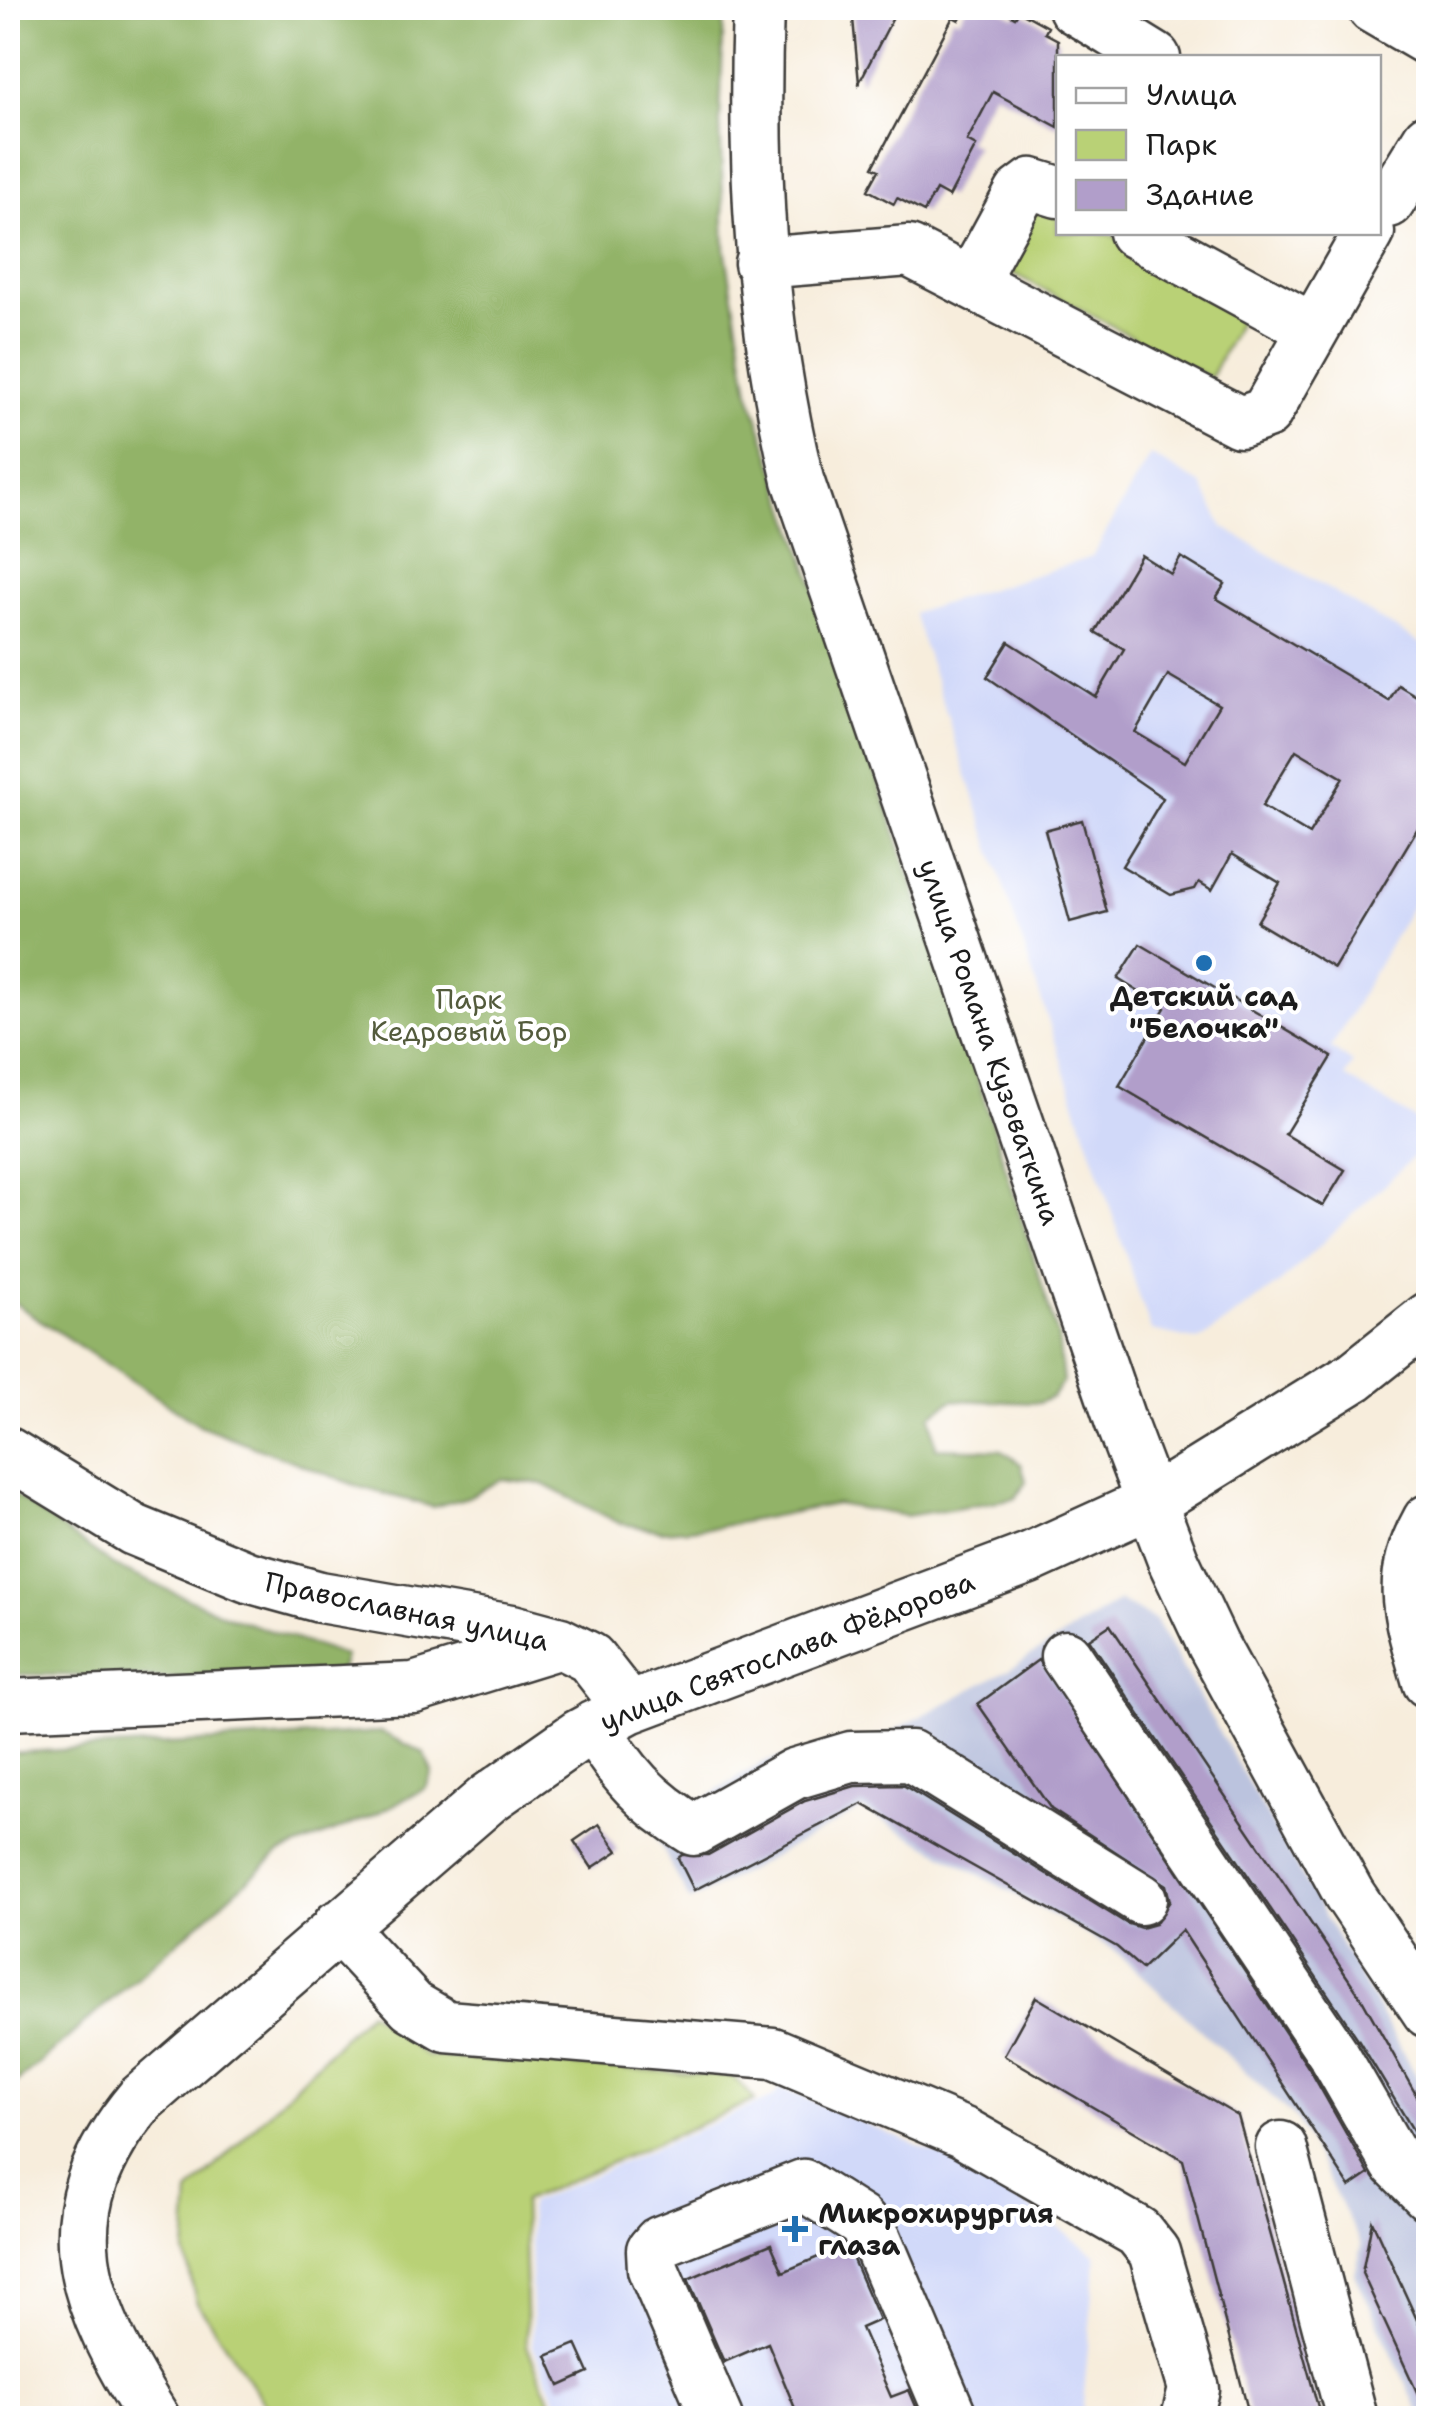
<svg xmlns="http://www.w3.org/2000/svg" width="1436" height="2426" font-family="'Shantell Sans',sans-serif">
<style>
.built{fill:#d1d9f9}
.industrial{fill:#bbc3de}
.green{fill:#b9d176;stroke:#6a7649;stroke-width:2.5}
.forest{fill:#92b367;stroke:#576842;stroke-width:2.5}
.building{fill:#b19eca;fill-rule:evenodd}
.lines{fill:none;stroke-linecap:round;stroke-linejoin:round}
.minor-casing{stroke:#3d3b39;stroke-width:55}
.minor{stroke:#fff;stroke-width:50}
.poi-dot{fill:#1f6fb2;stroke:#fff;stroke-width:4}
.labels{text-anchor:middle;stroke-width:8;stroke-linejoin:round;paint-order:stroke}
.poi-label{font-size:28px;font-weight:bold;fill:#1c1c1c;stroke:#fff}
.park-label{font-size:28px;fill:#535b3c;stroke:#fff}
.street-label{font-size:28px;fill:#1c1c1c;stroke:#fff}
</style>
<rect width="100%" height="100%" fill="#fff"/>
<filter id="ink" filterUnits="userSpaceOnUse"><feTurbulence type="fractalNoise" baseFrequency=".01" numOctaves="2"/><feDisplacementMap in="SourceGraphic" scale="20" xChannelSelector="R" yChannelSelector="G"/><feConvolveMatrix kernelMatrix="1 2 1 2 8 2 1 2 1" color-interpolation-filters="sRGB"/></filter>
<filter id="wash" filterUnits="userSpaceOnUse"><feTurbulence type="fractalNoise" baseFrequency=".0048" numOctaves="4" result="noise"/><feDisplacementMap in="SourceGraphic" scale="40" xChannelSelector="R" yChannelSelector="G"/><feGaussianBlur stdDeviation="2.25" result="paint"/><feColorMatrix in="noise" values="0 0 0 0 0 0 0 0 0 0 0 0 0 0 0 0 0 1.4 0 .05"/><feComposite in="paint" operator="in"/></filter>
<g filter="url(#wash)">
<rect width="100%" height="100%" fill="#f7eddc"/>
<path class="built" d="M 1150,455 L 1202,485 L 1223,527 L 1428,648 L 1428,877 L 1331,1048 L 1353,1063 L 1345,1077 L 1424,1125 L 1424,1147 L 1281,1282 L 1199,1341 L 1151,1331 L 913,613 L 1092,557 Z
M 779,2087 L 982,2173 L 1096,2255 L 1082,2418 L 564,2418 L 533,2347 L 529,2203 L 775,2096 Z"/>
<path class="industrial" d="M 1119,1601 L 1155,1620 L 1428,2096 L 1428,2418 L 1422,2418 L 1355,2274 L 1362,2245 L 1297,2120 L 1114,1950 L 862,1809 L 690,1901 L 653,1831 L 763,1762 L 890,1733 L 1013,1667 Z"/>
<path class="green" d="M 1038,196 L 1058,206 L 1058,232 L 1108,233 L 1247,307 L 1210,378 L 1001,267 Z
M 369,2011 L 426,2056 L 732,2076 L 755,2100 L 523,2201 L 527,2346 L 558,2418 L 274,2418 L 196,2301 L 185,2253 L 189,2193 Z"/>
<path class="forest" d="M 8,8 L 724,8 L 720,122 L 725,248 L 749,391 L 989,1114 L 1058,1337 L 1063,1382 L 1052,1397 L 1039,1403 L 953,1400 L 931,1415 L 936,1448 L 1001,1450 L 1021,1464 L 1026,1481 L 1016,1498 L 906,1516 L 836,1504 L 717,1527 L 662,1531 L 619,1523 L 543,1484 L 502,1479 L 468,1497 L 433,1507 L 360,1487 L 201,1426 L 8,1299 Z
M 8,1490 L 114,1566 L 227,1616 L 345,1656 L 339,1677 L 272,1681 L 8,1674 Z
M 381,1732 L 424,1753 L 432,1772 L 426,1788 L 368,1818 L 278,1854 L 8,2090 L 8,1753 Z"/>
<g id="blocks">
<path class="building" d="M 852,8 L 898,8 L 859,83 Z
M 966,8 L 998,8 L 1015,17 L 1019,11 L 1048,27 L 1045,33 L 1058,40 L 1058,127 L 993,92 L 967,141 L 976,146 L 949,197 L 936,190 L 924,212 L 897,198 L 894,204 L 868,190 L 879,170 L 873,167 L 953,17 L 959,20 Z
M 1141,555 L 1171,574 L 1181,557 L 1225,584 L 1216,598 L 1389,701 L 1398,685 L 1428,703 L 1428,811 L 1334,968 L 1257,922 L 1280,883 L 1232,854 L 1212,890 L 1199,882 L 1195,889 L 1171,895 L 1122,866 L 1163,798 L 987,677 L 1009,642 L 1096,697 L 1124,649 L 1095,632 ZM 1168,675 L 1219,705 L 1185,762 L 1135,732 ZM 1296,750 L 1343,778 L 1309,834 L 1262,806 Z
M 1082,820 L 1107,912 L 1070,922 L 1045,830 Z
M 1140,944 L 1332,1057 L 1285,1134 L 1345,1170 L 1323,1206 L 1119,1086 L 1165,1008 L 1118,979 Z
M 1110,1625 L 1362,1999 L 1428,2116 L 1428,2155 L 1358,2039 L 1089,1639 Z
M 1038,1660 L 1310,2070 L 1369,2174 L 1350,2187 L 1182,1930 L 1142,1969 L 1117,1947 L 862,1804 L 694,1890 L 678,1858 L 682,1855 L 708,1855 L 805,1801 L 855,1786 L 903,1785 L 1126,1923 L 1141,1928 L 1155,1924 L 1170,1901 L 1166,1885 L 1051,1809 L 978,1704 Z
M 599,1824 L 618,1851 L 592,1868 L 574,1841 Z
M 1036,1997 L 1238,2116 L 1321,2418 L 1250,2418 L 1183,2160 L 1004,2055 Z
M 1372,2221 L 1428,2344 L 1428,2416 L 1362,2273 Z
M 771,2244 L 783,2272 L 844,2246 L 851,2255 L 879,2320 L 861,2328 L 891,2397 L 909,2390 L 921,2418 L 799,2418 L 768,2343 L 724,2362 L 688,2279 Z
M 576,2344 L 589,2373 L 560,2386 L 547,2356 Z"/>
</g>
</g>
<g filter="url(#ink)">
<use href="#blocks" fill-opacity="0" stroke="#3d3b39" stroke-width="2.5"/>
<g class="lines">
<defs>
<path id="minor" d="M 758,8 C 752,169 760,323 798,480 L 1122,1426 L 1173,1560 L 1213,1645 L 1349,1894 L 1428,2012
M 1074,8 L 1155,58
M 1373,8 L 1428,40
M 1389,202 L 1428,139
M 1134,232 L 1313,329
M 760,263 L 909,251 L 1240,422 L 1266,413 L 1369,232
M 971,283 L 1020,193 L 1032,184 L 1058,192
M 8,1453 L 134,1530 L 248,1577 L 320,1597 L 512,1630 L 560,1643 L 590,1658 L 629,1708
M 1428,1520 C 1393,1582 1410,1618 1428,1682
M 1066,1656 L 1334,2055 L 1396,2163 L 1428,2195
M 8,1705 L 414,1688 L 560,1643
M 594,1726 C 621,1773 647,1802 694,1830 L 794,1774 L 851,1757 L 911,1756 L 1141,1899
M 338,1926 L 412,2006 L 446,2026 L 773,2053 L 964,2133 L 1138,2232 L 1154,2252 L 1194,2389 L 1187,2418
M 1281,2147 L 1352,2418
M 154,2418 C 82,2303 44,2215 141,2099 L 489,1798 L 579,1735 L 629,1708 L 1029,1558 L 1150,1503 L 1355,1376 L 1428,1318
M 717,2418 L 653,2269 L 652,2250 L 659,2242 L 803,2185 L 860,2221 L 876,2239 L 952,2418"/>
</defs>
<use href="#minor" class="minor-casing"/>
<use href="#minor" class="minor"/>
</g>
</g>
<g class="poi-dot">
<circle cx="1204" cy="963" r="10"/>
<path d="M790 2214h10v10h10v10h-10v10h-10v-10h-10v-10h10z"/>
</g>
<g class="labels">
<g class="poi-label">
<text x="1204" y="1006">Детский сад<tspan x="1204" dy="32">"Белочка"</tspan></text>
<text x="818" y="2223" text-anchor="start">Микрохирургия<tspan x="818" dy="32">глаза</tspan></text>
</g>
<g class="park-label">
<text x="469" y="1009">Парк<tspan x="469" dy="32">Кедровый Бор</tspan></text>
</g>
<g class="street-label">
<text transform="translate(990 1042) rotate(71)" y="10">улица Романа Кузоваткина</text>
<text transform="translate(407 1611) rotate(12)" y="10">Православная улица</text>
<text transform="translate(787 1651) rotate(-21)" y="10">улица Святослава Фёдорова</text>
</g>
</g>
<rect width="1436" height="2426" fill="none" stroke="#fff" stroke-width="40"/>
<rect x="1056" y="55" width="325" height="180" fill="#ffffff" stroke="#a4a4a4" stroke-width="2.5"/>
<rect x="1076" y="88" width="50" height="15" fill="#ffffff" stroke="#a4a4a4" stroke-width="2.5"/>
<text x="1146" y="105" font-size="30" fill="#1c1c1c">Улица</text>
<rect x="1076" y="130" width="50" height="30" fill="#b9d176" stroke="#a4a4a4" stroke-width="2.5"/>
<text x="1146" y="155" font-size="30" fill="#1c1c1c">Парк</text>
<rect x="1076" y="180" width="50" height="30" fill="#b19eca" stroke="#a4a4a4" stroke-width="2.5"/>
<text x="1146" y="205" font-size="30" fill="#1c1c1c">Здание</text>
</svg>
